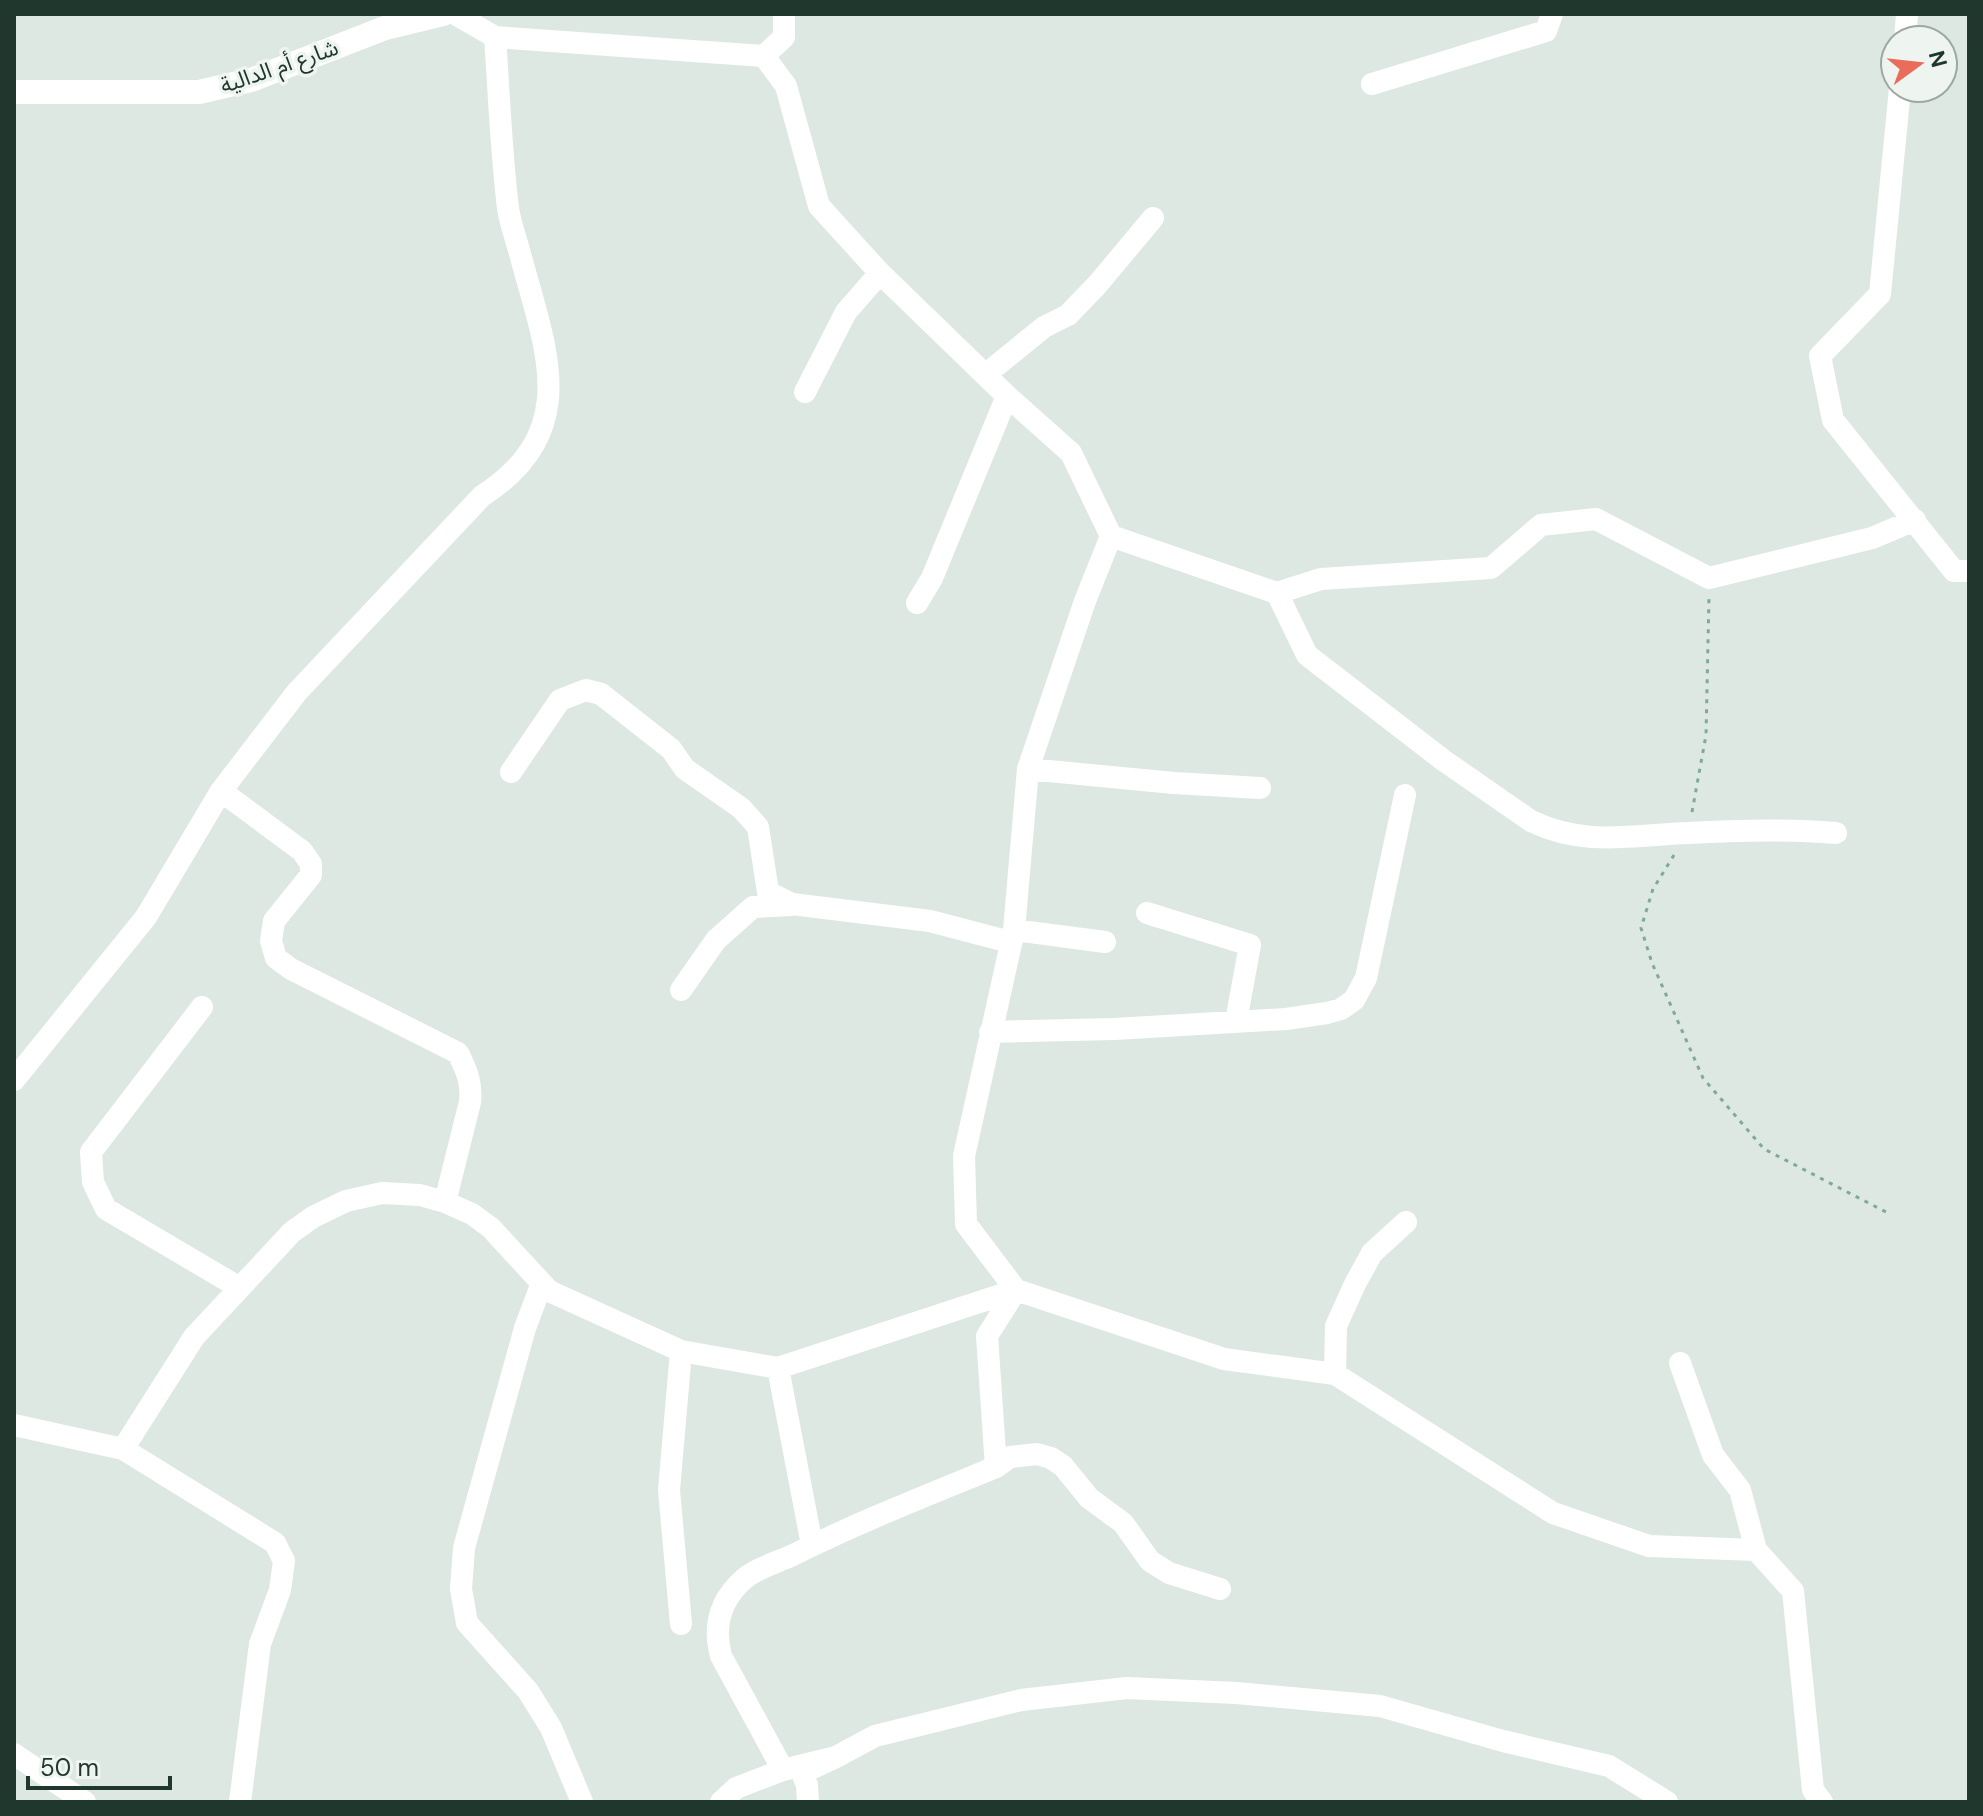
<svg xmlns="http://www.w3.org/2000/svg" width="1983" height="1816" font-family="'DM Sans','Noto Sans Arabic',sans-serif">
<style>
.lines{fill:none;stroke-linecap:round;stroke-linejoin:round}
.path{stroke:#80aa98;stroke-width:3;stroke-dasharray:4 6;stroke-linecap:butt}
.minor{stroke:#fff;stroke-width:22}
.tertiary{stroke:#fff;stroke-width:24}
.labels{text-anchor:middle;stroke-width:7;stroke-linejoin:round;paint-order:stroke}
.street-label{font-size:22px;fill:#20372e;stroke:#eef5f0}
</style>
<rect width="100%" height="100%" fill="#dee8e2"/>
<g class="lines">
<path class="path" d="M 1692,812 L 1706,735 L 1709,597
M 1674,855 L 1653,889 L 1641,928 L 1652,963 L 1703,1078 L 1764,1149 L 1888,1213"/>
<path class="minor" d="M 495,37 L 764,56 L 786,86 L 819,206 L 880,273 L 1007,396 L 1071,453 L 1111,536 L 1085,601 L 1028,769 L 1014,930 L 964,1156 L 966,1224 L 1016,1290 L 987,1336 L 996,1467
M 1905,40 L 1907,14
M 764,56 L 784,37 L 784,14
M 1372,84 L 1546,31 L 1552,14
M 1900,88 L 1880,294 L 1820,356 L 1833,420 L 1954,571 L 1969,571
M 985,375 L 1044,327 L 1068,315 L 1097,285 L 1153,218
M 805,392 L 846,312 L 880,273
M 1111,536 L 1277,593 L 1307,655 L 1443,760 L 1531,821 C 1585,847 1631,835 1688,833 C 1737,830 1786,829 1836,833
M 1277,593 L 1321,579 L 1491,568 L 1541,525 L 1596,519 L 1709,578 L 1872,538 L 1915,520
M 917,603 L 932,578 L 1007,396
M 1028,769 L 1174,783 L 1260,788
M 511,772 L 560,700 L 586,690 L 601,694 L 671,749 L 685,769 L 741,808 L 758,827 L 768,892 L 792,904 L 930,921 L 1010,942
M 221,791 L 302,851 L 311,864 L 311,875 L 274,921 L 271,941 L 276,958 L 291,969 L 458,1053 C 467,1071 472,1083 470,1102 L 445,1202
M 1147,913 L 1250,945 L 1236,1021
M 1014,930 L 1105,942
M 681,990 L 716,940 L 753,907 L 791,905
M 202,1007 L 91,1152 L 93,1182 L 106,1209 L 240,1288
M 990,1032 L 1114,1029 L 1286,1019 L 1327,1013 L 1341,1009 L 1354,1000 L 1366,978 L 1405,795
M 14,1080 L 146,917 L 221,791 L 297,692 L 482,496 C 585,430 544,346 519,250 C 515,236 510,222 508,208 C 501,151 499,93 495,37 L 455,14
M 542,1283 L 525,1328 L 464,1548 L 461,1589 L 467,1623 L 528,1691 L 551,1728 L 582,1802
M 1680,1363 L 1713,1455 L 1740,1490 L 1756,1550
M 778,1368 L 812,1545
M 1335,1374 L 1336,1326 L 1355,1284 L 1372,1253 L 1406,1222
M 14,1425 L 123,1449 L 275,1543 L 284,1561 L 280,1590 L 260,1644 L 240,1802
M 123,1449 L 194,1337 L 292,1232 L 313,1217 L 346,1201 L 382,1193 L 420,1195 L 445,1202 L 472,1214 L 491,1228 L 549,1291 L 681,1351 L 778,1368 L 1016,1290 L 1224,1359 L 1335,1374 L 1553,1513 L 1649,1546 L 1756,1550 L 1793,1591 L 1813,1790 L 1822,1802
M 681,1624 L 669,1490 L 681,1351
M 14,1754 L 85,1802
M 836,1757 L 875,1736 L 1021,1700 L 1127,1688 L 1236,1693 L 1380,1706 L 1503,1741 L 1609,1766 L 1667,1802
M 721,1802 L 736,1788 L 783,1770
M 808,1802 L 807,1785 L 802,1773 L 836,1757 L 783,1770 L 721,1656 C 713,1626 720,1600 744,1579 C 757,1568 778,1562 793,1555 C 859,1522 928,1495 996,1467 L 1010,1457 L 1037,1454 L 1051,1458 L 1063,1466 L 1089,1498 L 1123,1523 L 1150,1561 L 1169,1573 L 1220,1589"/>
<path class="tertiary" d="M 14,92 L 199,92 L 251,80 L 385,28 L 443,14"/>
</g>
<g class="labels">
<g class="street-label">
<text transform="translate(279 66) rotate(-19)" y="8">شارع أم الدالية</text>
</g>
</g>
<rect width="1983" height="1816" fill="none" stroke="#20372e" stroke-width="32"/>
<g transform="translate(1919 64) rotate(75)"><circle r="38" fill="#eef5f0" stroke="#9ca9a2" stroke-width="2"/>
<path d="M0-6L14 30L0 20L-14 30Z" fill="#ea6c5a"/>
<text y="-12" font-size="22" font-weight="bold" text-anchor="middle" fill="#20372e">N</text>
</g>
<path d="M28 1776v12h142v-12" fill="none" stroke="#20372e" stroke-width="4"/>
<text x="40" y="1776" font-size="24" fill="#20372e" stroke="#eef5f0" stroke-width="6" paint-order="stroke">50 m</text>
</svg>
